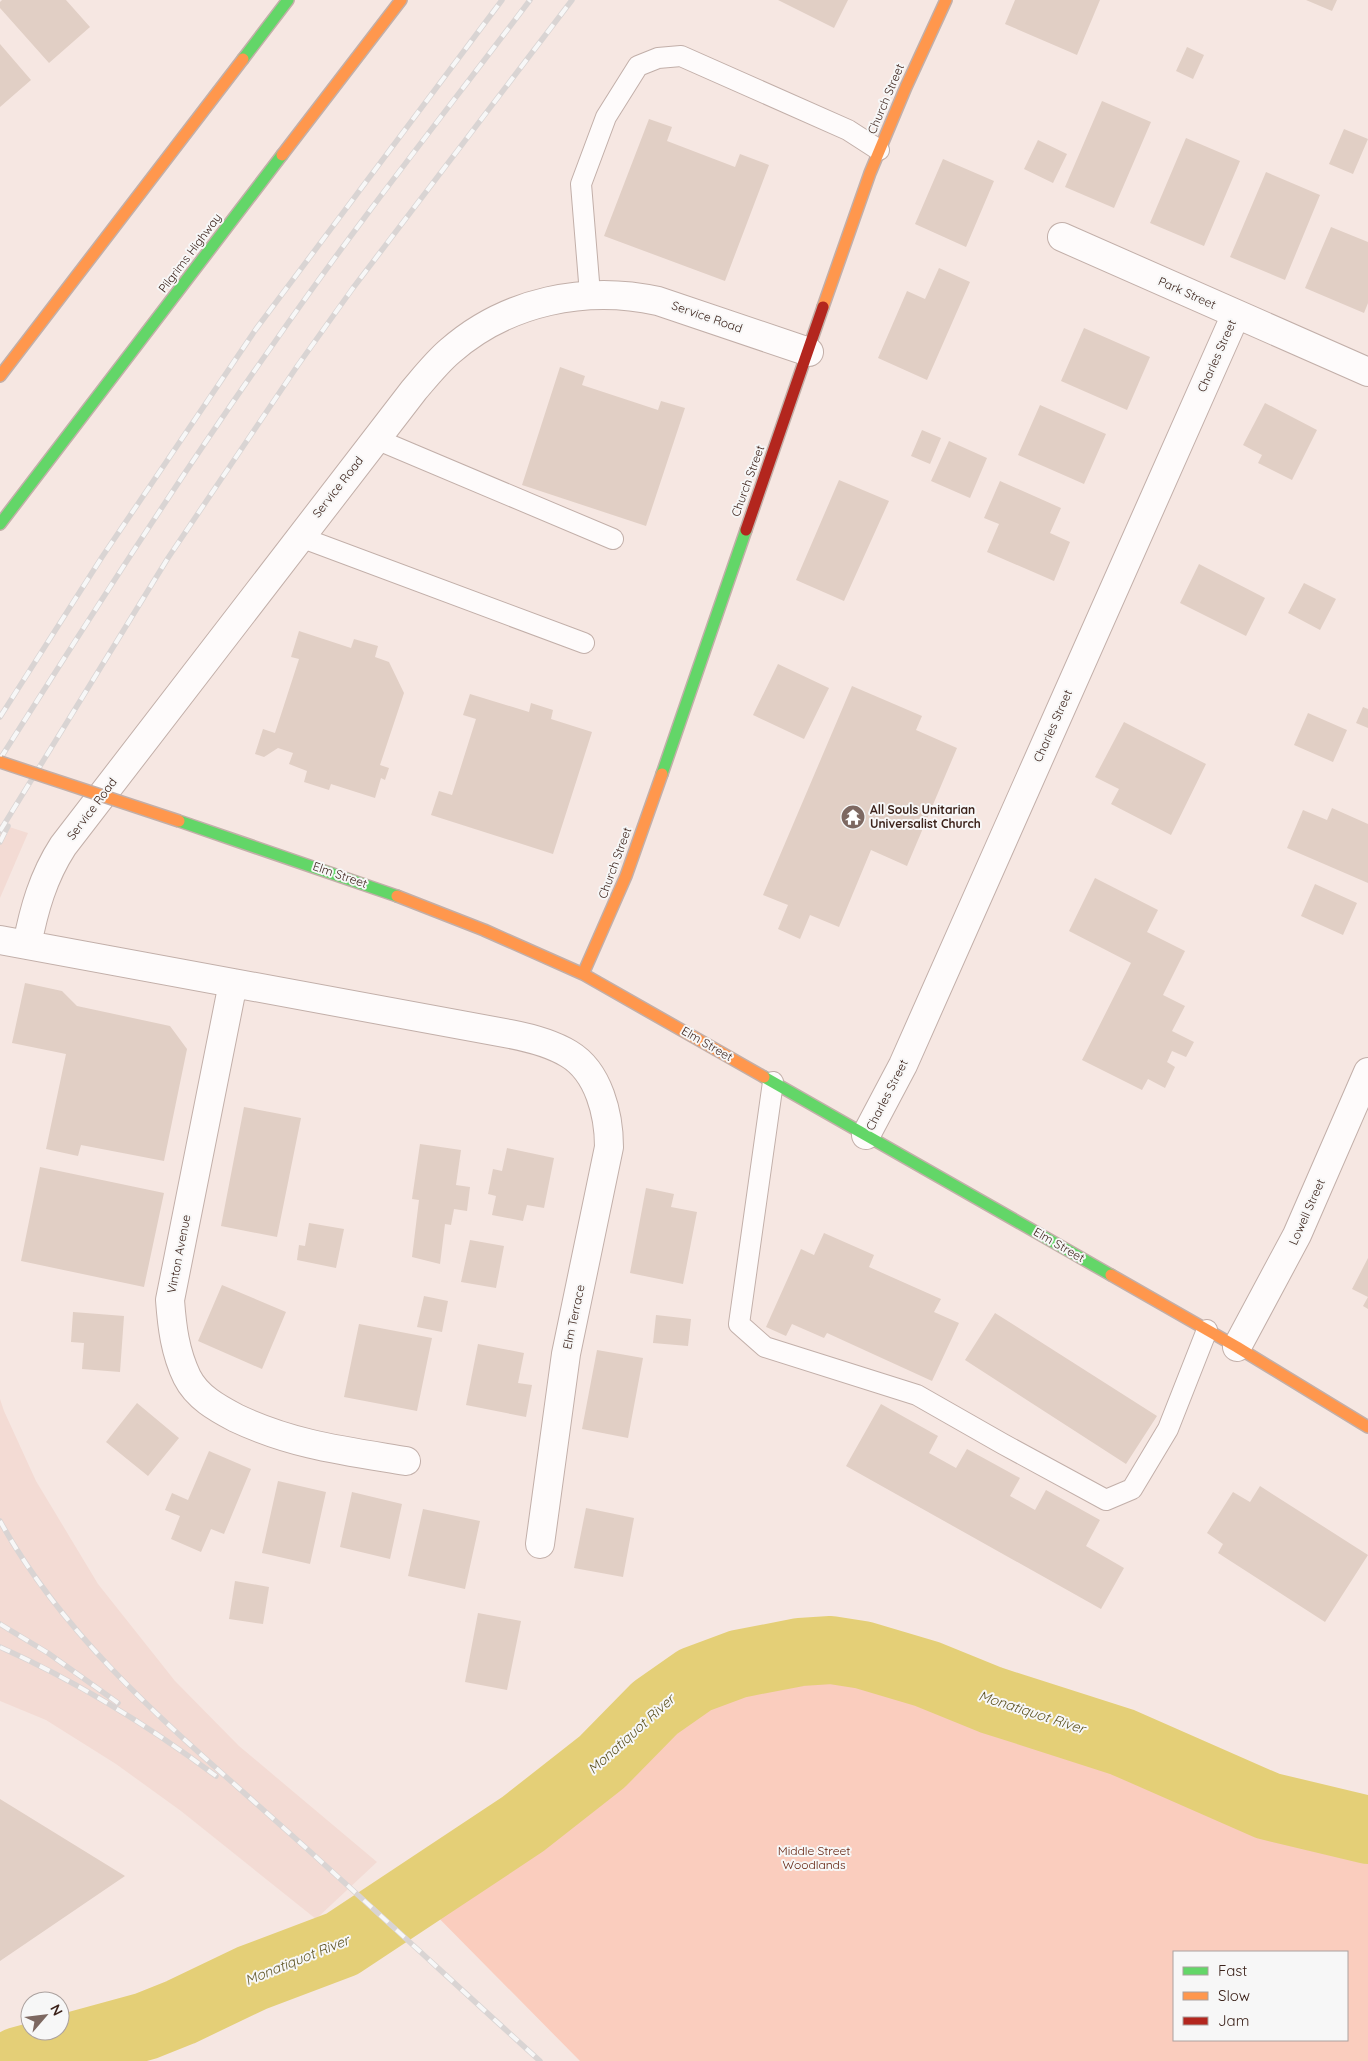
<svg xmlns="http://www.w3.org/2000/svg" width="1368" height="2061" font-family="Quicksand,sans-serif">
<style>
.built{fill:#f3dbd4}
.green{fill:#facdbe;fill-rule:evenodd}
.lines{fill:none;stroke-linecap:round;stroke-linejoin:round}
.river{stroke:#e4cf77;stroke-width:68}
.building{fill:#e1cfc5}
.lane-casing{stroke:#c2afa9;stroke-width:22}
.street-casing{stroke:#c2afa9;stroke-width:30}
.fast-casing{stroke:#c2afa9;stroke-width:14}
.slow-casing{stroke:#c2afa9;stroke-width:14}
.jam-casing{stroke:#c2afa9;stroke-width:14}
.lane{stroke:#fefbfb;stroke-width:20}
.street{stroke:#fefbfb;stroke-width:28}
.fast{stroke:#63d668;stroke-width:11}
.slow{stroke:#ff974d;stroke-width:11}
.jam{stroke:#b3261e;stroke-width:11}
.rail-casing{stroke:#d9d4d3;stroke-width:5.5}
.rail{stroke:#f7f7f7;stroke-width:4;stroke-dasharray:11;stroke-linecap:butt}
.slow-bridge-casing{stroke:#c2afa9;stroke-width:14;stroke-linecap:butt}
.slow-bridge{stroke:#ff974d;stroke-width:11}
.labels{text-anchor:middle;stroke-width:4;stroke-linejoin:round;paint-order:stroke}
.street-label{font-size:12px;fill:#3c231b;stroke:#f7f7f7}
.poi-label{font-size:12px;font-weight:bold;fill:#3c231b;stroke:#f7f7f7;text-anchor:start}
.park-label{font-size:12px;fill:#5a1600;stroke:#f7f7f7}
.water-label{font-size:14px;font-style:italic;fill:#5e5423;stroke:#f7f7f7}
</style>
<rect width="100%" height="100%" fill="#f6e7e2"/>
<path class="built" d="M 0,824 L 28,833 L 0,898 Z
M 0,1399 L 4,1411 L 36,1481 L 98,1584 L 175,1681 L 239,1746 L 377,1862 L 316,1919 L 181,1811 L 116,1764 L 46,1720 L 0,1701 Z"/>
<path class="green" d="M 831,1650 L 1122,1742 L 1368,1834 L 1368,2061 L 580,2061 L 417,1896 L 523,1824 L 602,1762 L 655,1708 L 738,1664 ZM 1174,1952 L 1347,1952 L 1347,2040 L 1174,2040 Z"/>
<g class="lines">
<path class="river" d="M 18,2061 L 146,2026 L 181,2012 L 252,1978 L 342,1944 L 523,1824 L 602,1762 L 655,1708 L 695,1680 L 738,1664 L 800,1652 L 831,1650 L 863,1655 L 927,1674 L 991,1700 L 1122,1742 L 1268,1806 L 1368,1830"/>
</g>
<path class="building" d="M 2,0 L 66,0 L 90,27 L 49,63 L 0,8 L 0,2 Z
M 778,0 L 848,0 L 834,28 Z
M 1015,0 L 1100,0 L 1077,55 L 1005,24 Z
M 1306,0 L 1337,0 L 1332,11 Z
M 0,44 L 31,80 L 0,107 Z
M 1187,47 L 1204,55 L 1193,79 L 1176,71 Z
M 1102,101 L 1151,122 L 1114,208 L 1065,187 Z
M 649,119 L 672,127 L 667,141 L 735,167 L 740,154 L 769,165 L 725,281 L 604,236 Z
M 1344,129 L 1368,139 L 1353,174 L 1329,164 Z
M 1186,138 L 1240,161 L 1204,246 L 1150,223 Z
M 1038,140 L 1067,154 L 1053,183 L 1024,169 Z
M 943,159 L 994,181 L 966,247 L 915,224 Z
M 1266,172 L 1320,195 L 1285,280 L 1230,257 Z
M 1331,227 L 1368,242 L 1368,303 L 1364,313 L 1305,288 Z
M 939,268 L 970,282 L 927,380 L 878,358 L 907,291 L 925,299 Z
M 1084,328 L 1150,357 L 1127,410 L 1061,381 Z
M 560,367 L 585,376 L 582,385 L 658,410 L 661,401 L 685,408 L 646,526 L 522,485 Z
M 1265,403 L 1317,430 L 1292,480 L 1258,463 L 1262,455 L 1243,445 Z
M 1040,405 L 1106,434 L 1084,484 L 1018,455 Z
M 922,430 L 941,438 L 930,464 L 911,456 Z
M 949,441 L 987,458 L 970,498 L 931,481 Z
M 839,480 L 889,501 L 844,601 L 796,580 Z
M 1000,481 L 1061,508 L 1050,533 L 1070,542 L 1054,581 L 987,552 L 999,524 L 984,518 Z
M 1199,564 L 1265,598 L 1246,636 L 1180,603 Z
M 1304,583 L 1336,599 L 1320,630 L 1288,613 Z
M 299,631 L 351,648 L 354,639 L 378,646 L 375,657 L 389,662 L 404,693 L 380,765 L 389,768 L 385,780 L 381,778 L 375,798 L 331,784 L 329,790 L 304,782 L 307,771 L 289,764 L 293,753 L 278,748 L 264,757 L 255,754 L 263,729 L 275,733 L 299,659 L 291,657 Z
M 778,664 L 829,688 L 804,739 L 753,715 Z
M 852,686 L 922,716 L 916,730 L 957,748 L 907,866 L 871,850 L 839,927 L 810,915 L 800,939 L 778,929 L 788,905 L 763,895 Z
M 470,694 L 529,712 L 531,703 L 553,710 L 551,719 L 592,732 L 553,854 L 431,815 L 439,791 L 452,795 L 476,719 L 463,715 Z
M 1363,707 L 1368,709 L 1368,728 L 1356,723 Z
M 1308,713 L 1347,730 L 1333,762 L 1294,745 Z
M 1124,722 L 1206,764 L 1171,835 L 1111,804 L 1119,789 L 1095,777 Z
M 1332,808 L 1368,824 L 1368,883 L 1287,848 L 1303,810 L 1327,820 Z
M 1095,878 L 1158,910 L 1147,932 L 1185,951 L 1163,995 L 1185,1006 L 1172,1031 L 1194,1042 L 1186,1057 L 1172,1051 L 1167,1062 L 1175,1067 L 1165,1088 L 1148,1079 L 1142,1090 L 1082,1060 L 1131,963 L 1069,931 Z
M 1315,884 L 1357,903 L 1343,935 L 1301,916 Z
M 25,983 L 62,991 L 77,1006 L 170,1026 L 187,1049 L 164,1161 L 81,1145 L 78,1156 L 46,1149 L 66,1054 L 12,1043 Z
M 244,1107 L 301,1118 L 277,1237 L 221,1226 Z
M 420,1144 L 461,1150 L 456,1185 L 470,1187 L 467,1211 L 454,1209 L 451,1225 L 445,1224 L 440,1264 L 412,1257 L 419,1200 L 412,1199 Z
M 507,1148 L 554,1158 L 544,1208 L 527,1205 L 523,1221 L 492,1215 L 496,1196 L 488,1194 L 493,1169 L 502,1171 Z
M 40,1167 L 164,1193 L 144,1287 L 21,1261 Z
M 646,1188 L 674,1194 L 671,1207 L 697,1212 L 683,1284 L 630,1273 Z
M 309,1223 L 344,1229 L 336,1268 L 297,1260 L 299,1245 L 305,1246 Z
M 824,1233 L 874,1255 L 869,1267 L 941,1299 L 934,1312 L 959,1323 L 932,1381 L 827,1333 L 824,1338 L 792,1324 L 786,1336 L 766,1327 L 801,1249 L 814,1255 Z
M 470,1240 L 504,1246 L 496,1288 L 461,1282 Z
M 1368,1258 L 1368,1309 L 1363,1306 L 1368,1297 L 1352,1289 Z
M 222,1285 L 286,1312 L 262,1369 L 198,1341 Z
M 424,1296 L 448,1301 L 442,1332 L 417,1327 Z
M 73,1312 L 124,1316 L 120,1372 L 82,1369 L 84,1343 L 71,1342 Z
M 995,1313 L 1157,1416 L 1126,1464 L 965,1360 Z
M 656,1315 L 691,1319 L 688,1346 L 653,1343 Z
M 359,1324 L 432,1338 L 417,1411 L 344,1397 Z
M 478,1344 L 524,1353 L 518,1383 L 532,1385 L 526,1417 L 466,1405 Z
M 597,1350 L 643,1358 L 628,1438 L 582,1429 Z
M 137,1403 L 179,1438 L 148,1476 L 106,1442 Z
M 881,1404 L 938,1436 L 929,1453 L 956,1468 L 967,1449 L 1020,1478 L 1010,1496 L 1035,1510 L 1046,1490 L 1100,1520 L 1086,1546 L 1124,1568 L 1101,1609 L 846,1466 Z
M 209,1451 L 251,1469 L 224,1534 L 211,1529 L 201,1552 L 171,1539 L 180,1516 L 165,1510 L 172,1493 L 188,1500 Z
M 278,1481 L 326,1492 L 310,1564 L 262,1553 Z
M 1260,1486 L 1368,1555 L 1325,1622 L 1218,1553 L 1223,1544 L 1207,1533 L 1233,1492 L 1250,1502 Z
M 352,1492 L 402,1504 L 390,1559 L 340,1547 Z
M 586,1508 L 634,1518 L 623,1577 L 574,1568 Z
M 423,1509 L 480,1521 L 465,1589 L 408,1576 Z
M 235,1581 L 269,1587 L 263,1624 L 229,1619 Z
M 478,1613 L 521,1621 L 507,1690 L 465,1682 Z
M 0,1799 L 125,1876 L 0,1961 Z"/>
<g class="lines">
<defs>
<path id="lane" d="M 590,294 L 581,184 L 606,117 L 638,66 L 658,58 L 681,56 L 848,130 L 879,150
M 376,439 L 613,539
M 300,537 L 584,643
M 773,1082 L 739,1324 L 765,1347 L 917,1395 L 1003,1444 L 1106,1500 L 1132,1489 L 1168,1429 L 1207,1330"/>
<path id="street" d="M 1062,237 L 1368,372
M 0,940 L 510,1034 C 531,1038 551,1043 569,1054 C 599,1072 609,1115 609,1147 L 566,1354 L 540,1544
M 27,945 C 34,909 43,877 63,846 L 414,390 C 426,376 437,362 450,351 C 507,301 586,285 658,301 L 809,352
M 233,983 L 170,1300 C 172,1327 175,1352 187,1377 C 197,1397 217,1408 236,1418 C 293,1445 345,1451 406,1461
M 866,1135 L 903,1065 L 1236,314
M 1237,1347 L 1297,1235 L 1368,1072"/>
<path id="fast" d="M 243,59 L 288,0
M 0,524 L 282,155
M 662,774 L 746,530
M 179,821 L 397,896
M 764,1077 L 1111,1275"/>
<path id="slow" d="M 282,155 L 401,0
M 823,307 L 870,173 L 906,87 L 946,0
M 0,376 L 243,59
M 397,896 L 484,930 L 583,974 L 764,1077
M 583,974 L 626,876 L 662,774
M 1111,1275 L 1237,1347 L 1368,1427"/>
<path id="jam" d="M 746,530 L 823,307"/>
</defs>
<use href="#lane" class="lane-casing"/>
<use href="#street" class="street-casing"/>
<use href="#fast" class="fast-casing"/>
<use href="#slow" class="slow-casing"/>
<use href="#jam" class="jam-casing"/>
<use href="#lane" class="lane"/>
<use href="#street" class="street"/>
<use href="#fast" class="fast"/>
<use href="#slow" class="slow"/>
<use href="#jam" class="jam"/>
<defs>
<path id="rail" d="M 0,717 L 102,557 L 256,329 L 502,0
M 0,759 C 89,619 178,479 274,343 C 355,226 444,114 530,0
M 0,831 L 168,558 L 298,365 L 353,288 L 572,0
M 0,842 L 8,826
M 0,1521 C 69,1646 181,1736 286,1830 C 371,1906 455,1984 540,2061
M 0,1624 L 48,1653 L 118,1703
M 0,1647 C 76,1681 149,1726 216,1776"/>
</defs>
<use href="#rail" class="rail-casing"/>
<use href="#rail" class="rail"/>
<defs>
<path id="slow-bridge" d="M 0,762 L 179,821"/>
</defs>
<use href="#slow-bridge" class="slow-bridge-casing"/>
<use href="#slow-bridge" class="slow-bridge"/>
</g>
<defs>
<symbol id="temple-disc" viewBox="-11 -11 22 22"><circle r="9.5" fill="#7d6861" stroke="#f7f7f7"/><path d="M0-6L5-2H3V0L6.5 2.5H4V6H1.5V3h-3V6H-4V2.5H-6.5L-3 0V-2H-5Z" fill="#fff"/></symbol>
</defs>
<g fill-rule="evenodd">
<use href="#temple-disc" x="839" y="803" width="28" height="28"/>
</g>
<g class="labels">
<g class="street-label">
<text transform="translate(886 99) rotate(-67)" y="4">Church Street</text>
<text transform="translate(190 253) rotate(-53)" y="4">Pilgrims Highway</text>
<text transform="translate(1187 293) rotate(24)" y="4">Park Street</text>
<text transform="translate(707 317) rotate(19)" y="4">Service Road</text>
<text transform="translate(1217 356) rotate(-66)" y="4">Charles Street</text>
<text transform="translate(748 481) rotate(-70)" y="4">Church Street</text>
<text transform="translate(338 487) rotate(-52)" y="4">Service Road</text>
<text transform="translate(1053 726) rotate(-66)" y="4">Charles Street</text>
<text transform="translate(92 809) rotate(-53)" y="4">Service Road</text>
<text transform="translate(615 863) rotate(-70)" y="4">Church Street</text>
<text transform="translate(340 875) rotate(19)" y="4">Elm Street</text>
<text transform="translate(707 1044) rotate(30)" y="4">Elm Street</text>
<text transform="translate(887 1095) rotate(-63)" y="4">Charles Street</text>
<text transform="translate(1307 1212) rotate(-66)" y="4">Lowell Street</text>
<text transform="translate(1059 1245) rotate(30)" y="4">Elm Street</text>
<text transform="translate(179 1254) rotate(-79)" y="4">Vinton Avenue</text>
<text transform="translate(574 1317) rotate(-78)" y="4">Elm Terrace</text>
</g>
<g class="poi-label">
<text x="870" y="814">All Souls Unitarian<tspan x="870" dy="14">Universalist Church</tspan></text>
</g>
<g class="park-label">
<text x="814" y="1855">Middle Street<tspan x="814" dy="14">Woodlands</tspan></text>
</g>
<g class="water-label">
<text transform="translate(1032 1712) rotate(18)" y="5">Monatiquot River</text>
<text transform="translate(631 1734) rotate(-42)" y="5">Monatiquot River</text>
<text transform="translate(297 1960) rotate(-22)" y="5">Monatiquot River</text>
</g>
</g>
<rect x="1173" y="1951" width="175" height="90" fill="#f7f7f7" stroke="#aca29f"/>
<rect x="1183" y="1967" width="25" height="8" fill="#63d668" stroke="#aca29f"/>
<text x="1218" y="1976" font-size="15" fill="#3c231b">Fast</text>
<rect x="1183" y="1992" width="25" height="8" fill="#ff974d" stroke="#aca29f"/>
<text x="1218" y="2001" font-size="15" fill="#3c231b">Slow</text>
<rect x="1183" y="2017" width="25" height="8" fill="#b3261e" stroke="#aca29f"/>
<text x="1218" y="2026" font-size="15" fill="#3c231b">Jam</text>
<g transform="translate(45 2016) rotate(62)"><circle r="24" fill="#f7f7f7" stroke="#aca29f"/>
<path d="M0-4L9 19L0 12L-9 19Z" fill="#7d6861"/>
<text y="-8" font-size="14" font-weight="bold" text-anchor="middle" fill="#3c231b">N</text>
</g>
</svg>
